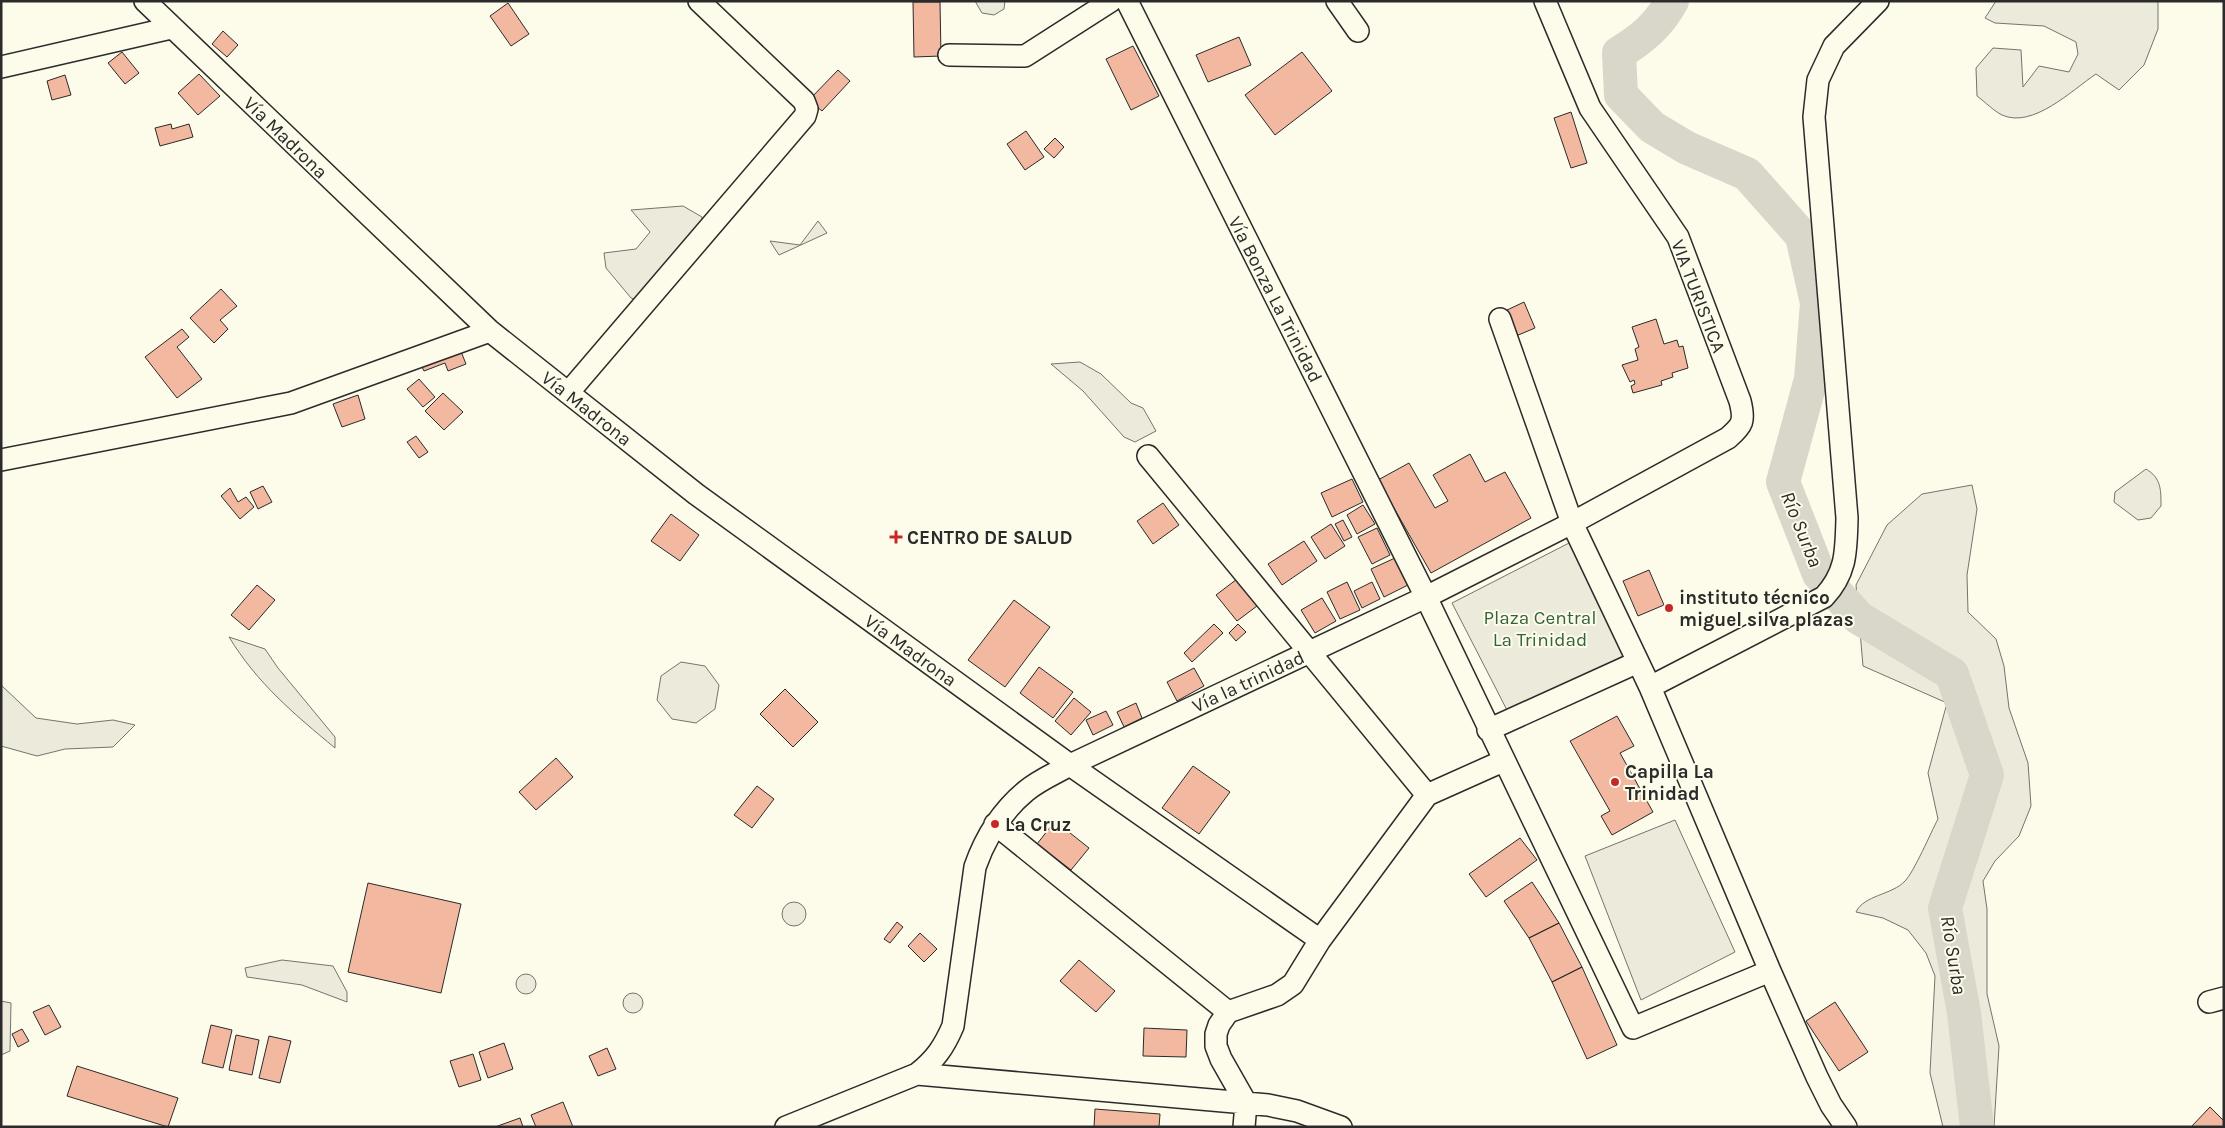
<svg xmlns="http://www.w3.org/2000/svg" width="2225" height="1128" font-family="Karla,sans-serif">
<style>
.green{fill:#ecebdb;stroke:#74746e}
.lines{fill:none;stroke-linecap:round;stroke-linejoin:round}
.river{stroke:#d8d7c9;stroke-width:34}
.building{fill:#f2b8a0;stroke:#2b2b2b}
.minor-casing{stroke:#2b2b2b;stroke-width:24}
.minor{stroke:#fdfbea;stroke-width:21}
.poi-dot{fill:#c62828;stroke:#fdfbea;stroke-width:2}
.labels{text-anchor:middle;stroke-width:4;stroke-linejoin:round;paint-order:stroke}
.street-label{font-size:19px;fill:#2b2b2b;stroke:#fdfbea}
.poi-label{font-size:19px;font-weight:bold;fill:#2b2b2b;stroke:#fdfbea;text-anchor:start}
.park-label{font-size:19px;fill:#34623c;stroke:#fdfbea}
.water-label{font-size:20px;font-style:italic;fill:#2b2b2b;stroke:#fdfbea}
</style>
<rect width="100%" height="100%" fill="#fdfbea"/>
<path class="green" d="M 975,1 L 1005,1 L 1004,9 L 994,15 L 982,13 Z
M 1996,1 L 2158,1 L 2158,29 L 2144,65 L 2119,90 L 2096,74 C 2072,90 2033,129 2002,115 C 1994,111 1985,102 1977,96 L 1976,68 L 1993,48 L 2021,50 L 2023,87 L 2039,66 L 2069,72 L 2078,54 L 2076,42 L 2044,26 L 1995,23 L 1985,18 Z
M 683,206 L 702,217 L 702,238 L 649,303 L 631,298 L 606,268 L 604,253 L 636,249 L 650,232 L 631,210 Z
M 818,221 L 827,233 L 779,255 L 770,241 L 800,245 Z
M 1080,362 L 1101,374 L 1131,403 L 1143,408 L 1156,431 L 1135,442 L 1124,437 L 1083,391 L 1051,364 Z
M 2146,469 C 2161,478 2161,489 2161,506 L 2151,518 L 2138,520 L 2114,502 L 2115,492 Z
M 1972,485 L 1977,509 L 1967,575 L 1968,612 L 1996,639 L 2004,666 L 2009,708 L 2028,763 L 2031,806 L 2019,836 L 1995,861 L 1983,881 L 1987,909 L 1987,994 L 1999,1046 L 1994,1127 L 1943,1127 L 1930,1073 L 1935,976 L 1926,953 L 1908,930 L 1883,918 L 1856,912 C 1864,895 1892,895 1905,881 C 1914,872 1931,832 1938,819 L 1928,773 L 1947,703 L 1863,666 L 1856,585 L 1887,525 L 1922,494 Z
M 1571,542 L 1629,653 L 1509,714 L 1452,603 Z
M 229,637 L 265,649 L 278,668 L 335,737 L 335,748 C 294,714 257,683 229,637 Z
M 681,662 L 705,666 L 719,685 L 715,709 L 696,723 L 672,719 L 657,700 L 661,676 Z
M 1,685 L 36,718 L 77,724 L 113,720 L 135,725 L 113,747 L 65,749 L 37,756 L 1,746 Z
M 1675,820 L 1735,952 L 1641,1000 L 1585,856 Z
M782 914a12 12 0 1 1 24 0a12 12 0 1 1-24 0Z
M 282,960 L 333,966 L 347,992 L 347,1002 L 302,985 L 247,977 L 245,968 Z
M516 984a10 10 0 1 1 20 0a10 10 0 1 1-20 0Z
M623 1003a10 10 0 1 1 20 0a10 10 0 1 1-20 0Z
M 1,1001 L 11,1003 L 10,1051 L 1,1055 Z"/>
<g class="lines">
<path class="river" d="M 1672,1 C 1659,25 1642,39 1619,53 L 1621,95 L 1652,127 L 1687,148 L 1747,174 L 1802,236 L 1817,303 L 1811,379 L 1783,482 L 1819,574 L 1859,618 L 1952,674 L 1987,775 L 1945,908 L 1964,1013 L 1977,1127"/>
</g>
<path class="building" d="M 913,2 L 940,2 L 941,56 L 914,57 Z
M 508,3 L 529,34 L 511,46 L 490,16 Z
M 223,31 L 238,45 L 227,57 L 212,44 Z
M 1239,37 L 1251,65 L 1208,82 L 1196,55 Z
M 1133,46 L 1159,96 L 1131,110 L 1106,59 Z
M 122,52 L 139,73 L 125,84 L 108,63 Z
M 1302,52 L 1332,91 L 1275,135 L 1245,95 Z
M 838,70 L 850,81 L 822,111 L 809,100 Z
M 199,74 L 220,96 L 198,115 L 178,93 Z
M 65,75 L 71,95 L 52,100 L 47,81 Z
M 1571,112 L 1587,163 L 1571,168 L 1554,118 Z
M 171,124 L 172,129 L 189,124 L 193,137 L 160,146 L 155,128 Z
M 1026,131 L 1044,157 L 1025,170 L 1007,144 Z
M 1055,138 L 1064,147 L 1054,158 L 1044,149 Z
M 221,289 L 237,306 L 220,320 L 228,329 L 214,343 L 190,318 Z
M 1524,302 L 1535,328 L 1516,336 L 1505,311 Z
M 1656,319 L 1664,344 L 1677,340 L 1679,347 L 1683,346 L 1688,368 L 1672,373 L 1673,377 L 1661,381 L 1662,385 L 1633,393 L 1631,386 L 1635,384 L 1634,380 L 1630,382 L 1622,365 L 1638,360 L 1635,349 L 1639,347 L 1632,327 Z
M 182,329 L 189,337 L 177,347 L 202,379 L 177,398 L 145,357 Z
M 460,349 L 466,364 L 448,371 L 445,363 L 424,371 L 421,365 Z
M 419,379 L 435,397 L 423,407 L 407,389 Z
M 443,393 L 463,412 L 444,430 L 425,411 Z
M 358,395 L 365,419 L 342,427 L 333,404 Z
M 416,436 L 428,452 L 419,458 L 407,442 Z
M 1470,454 L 1485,482 L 1505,472 L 1531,518 L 1431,573 L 1378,480 L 1409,463 L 1435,508 L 1448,501 L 1433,475 Z
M 1352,479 L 1363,502 L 1332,517 L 1321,493 Z
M 263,486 L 272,502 L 258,509 L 250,492 Z
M 230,488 L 238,502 L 246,497 L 254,507 L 240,519 L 221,496 Z
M 1163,503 L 1179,525 L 1153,544 L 1137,521 Z
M 1363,505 L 1375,524 L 1357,534 L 1347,515 Z
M 671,514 L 699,535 L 680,561 L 651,541 Z
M 1343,520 L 1352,537 L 1344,541 L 1335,524 Z
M 1331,524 L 1345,546 L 1325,559 L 1311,537 Z
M 1377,528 L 1390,555 L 1372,564 L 1358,537 Z
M 1304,541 L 1317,561 L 1282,585 L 1268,564 Z
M 1395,558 L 1408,585 L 1384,597 L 1371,569 Z
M 1649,570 L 1664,605 L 1638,616 L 1623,581 Z
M 1241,576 L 1261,603 L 1237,621 L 1216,595 Z
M 1347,582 L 1360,610 L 1340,619 L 1327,592 Z
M 1372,582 L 1380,599 L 1362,608 L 1354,591 Z
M 257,585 L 275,600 L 249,630 L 231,615 Z
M 1322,598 L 1336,621 L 1315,633 L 1301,610 Z
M 1014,600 L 1050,627 L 1005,687 L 968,660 Z
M 1214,624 L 1223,633 L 1192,662 L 1184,653 Z
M 1238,624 L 1246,632 L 1236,641 L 1229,633 Z
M 1039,667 L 1073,692 L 1053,718 L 1020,693 Z
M 1194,668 L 1204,686 L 1177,701 L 1167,682 Z
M 785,689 L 818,722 L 793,747 L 760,714 Z
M 1074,698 L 1091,712 L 1071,735 L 1055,721 Z
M 1136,703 L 1142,718 L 1124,727 L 1117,712 Z
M 1106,711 L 1113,725 L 1093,735 L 1086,720 Z
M 1617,716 L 1634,746 L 1620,753 L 1653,812 L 1612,835 L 1601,816 L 1610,811 L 1570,741 Z
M 556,758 L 573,777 L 536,810 L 519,792 Z
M 1193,766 L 1230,792 L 1199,834 L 1162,808 Z
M 757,786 L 774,799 L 752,828 L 734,815 Z
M 1055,821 L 1089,848 L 1071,870 L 1037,844 Z
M 1520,838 L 1537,860 L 1486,897 L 1469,874 Z
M 1532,882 L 1559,923 L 1529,938 L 1504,901 Z
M 368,883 L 461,904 L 441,993 L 348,972 Z
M 897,922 L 903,927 L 890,943 L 884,939 Z
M 1559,923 L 1582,967 L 1552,982 L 1529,938 Z
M 920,933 L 937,949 L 924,962 L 908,946 Z
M 1079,960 L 1115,991 L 1096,1012 L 1060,981 Z
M 1582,967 L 1617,1045 L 1587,1059 L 1552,982 Z
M 1835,1002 L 1868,1052 L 1839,1071 L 1806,1021 Z
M 49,1005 L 61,1027 L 45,1035 L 33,1012 Z
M 211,1025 L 232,1030 L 223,1068 L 202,1063 Z
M 1144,1028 L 1187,1030 L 1186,1057 L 1143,1056 Z
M 22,1029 L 29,1041 L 18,1047 L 12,1034 Z
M 236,1035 L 259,1040 L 252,1075 L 229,1070 Z
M 269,1036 L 291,1041 L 280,1083 L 259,1078 Z
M 504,1043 L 513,1069 L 488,1078 L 479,1052 Z
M 607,1048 L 616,1069 L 598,1076 L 589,1056 Z
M 473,1054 L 481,1080 L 459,1087 L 450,1061 Z
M 77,1066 L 178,1098 L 168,1127 L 67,1096 Z
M 563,1102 L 573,1127 L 536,1127 L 531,1115 Z
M 2210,1107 L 2224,1121 L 2224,1127 L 2191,1127 Z
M 1095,1109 L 1160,1114 L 1159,1127 L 1094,1127 Z
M 520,1118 L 523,1127 L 495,1127 Z"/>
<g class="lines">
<defs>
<path id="minor" d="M 145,1 L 490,331 L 696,494 L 1070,765 L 1320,940
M 1127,1 L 1426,597 L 1633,1028 L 1770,971
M 1337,1 L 1358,31
M 949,55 L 1025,56 L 1111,1
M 1,67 L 171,28
M 1500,319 L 1572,523 L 1650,687 L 1770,971 L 1817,1077 L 1831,1105 L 1846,1127
M 568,393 L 805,116 L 807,109 L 804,101 L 699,1
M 1148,456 L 1427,795
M 1,460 L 291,403 L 490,331
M 1650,687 L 1824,597 C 1847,572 1846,551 1847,518 L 1814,117 L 1818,80 L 1834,46 L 1878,1
M 1488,730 L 1638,662
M 995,824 L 1228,1012
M 2209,1002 L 2224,998
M 917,1074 L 1268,1105 L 1297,1111 L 1341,1127
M 786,1127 L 917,1074 C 935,1060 944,1047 953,1026 L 975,867 C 985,838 1002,811 1026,791 C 1039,780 1056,773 1070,765 L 1426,597 L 1572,523 L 1728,438 C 1743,425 1745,421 1740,401 L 1678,237 L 1590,108 L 1545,1
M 1244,1127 L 1246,1103 L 1221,1059 L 1216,1046 L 1216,1034 L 1219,1025 L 1228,1012 L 1277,995 L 1293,984 L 1320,940 L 1427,795 L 1503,761"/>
</defs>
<use href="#minor" class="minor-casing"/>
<use href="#minor" class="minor"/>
</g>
<g class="poi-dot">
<path d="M893.5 529.5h5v5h5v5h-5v5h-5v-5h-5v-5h5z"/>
<circle cx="1669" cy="608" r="5"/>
<circle cx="1615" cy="782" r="5"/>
<circle cx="995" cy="824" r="5"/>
</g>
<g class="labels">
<g class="street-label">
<text transform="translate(286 137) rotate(44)" y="7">Vía Madrona</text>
<text transform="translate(1699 296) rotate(69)" y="7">VIA TURISTICA</text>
<text transform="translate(1276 299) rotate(63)" y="7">Vía Bonza La Trinidad</text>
<text transform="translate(587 408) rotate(38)" y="7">Vía Madrona</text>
<text transform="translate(911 650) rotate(36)" y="7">Vía Madrona</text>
<text transform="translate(1248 681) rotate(-25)" y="7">Vía la trinidad</text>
</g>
<g class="poi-label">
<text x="907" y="544">CENTRO DE SALUD</text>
<text x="1679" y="604">instituto técnico<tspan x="1679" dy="22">miguel silva plazas</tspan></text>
<text x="1625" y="778">Capilla La<tspan x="1625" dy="22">Trinidad</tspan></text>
<text x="1005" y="831">La Cruz</text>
</g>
<g class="park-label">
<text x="1540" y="624">Plaza Central<tspan x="1540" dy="22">La Trinidad</tspan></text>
</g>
<g class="water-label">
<text transform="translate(1802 529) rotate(68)" y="7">Río Surba</text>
<text transform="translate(1954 955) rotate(81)" y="7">Río Surba</text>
</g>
</g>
<rect width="2225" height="1128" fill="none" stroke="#2b2b2b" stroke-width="5"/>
</svg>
